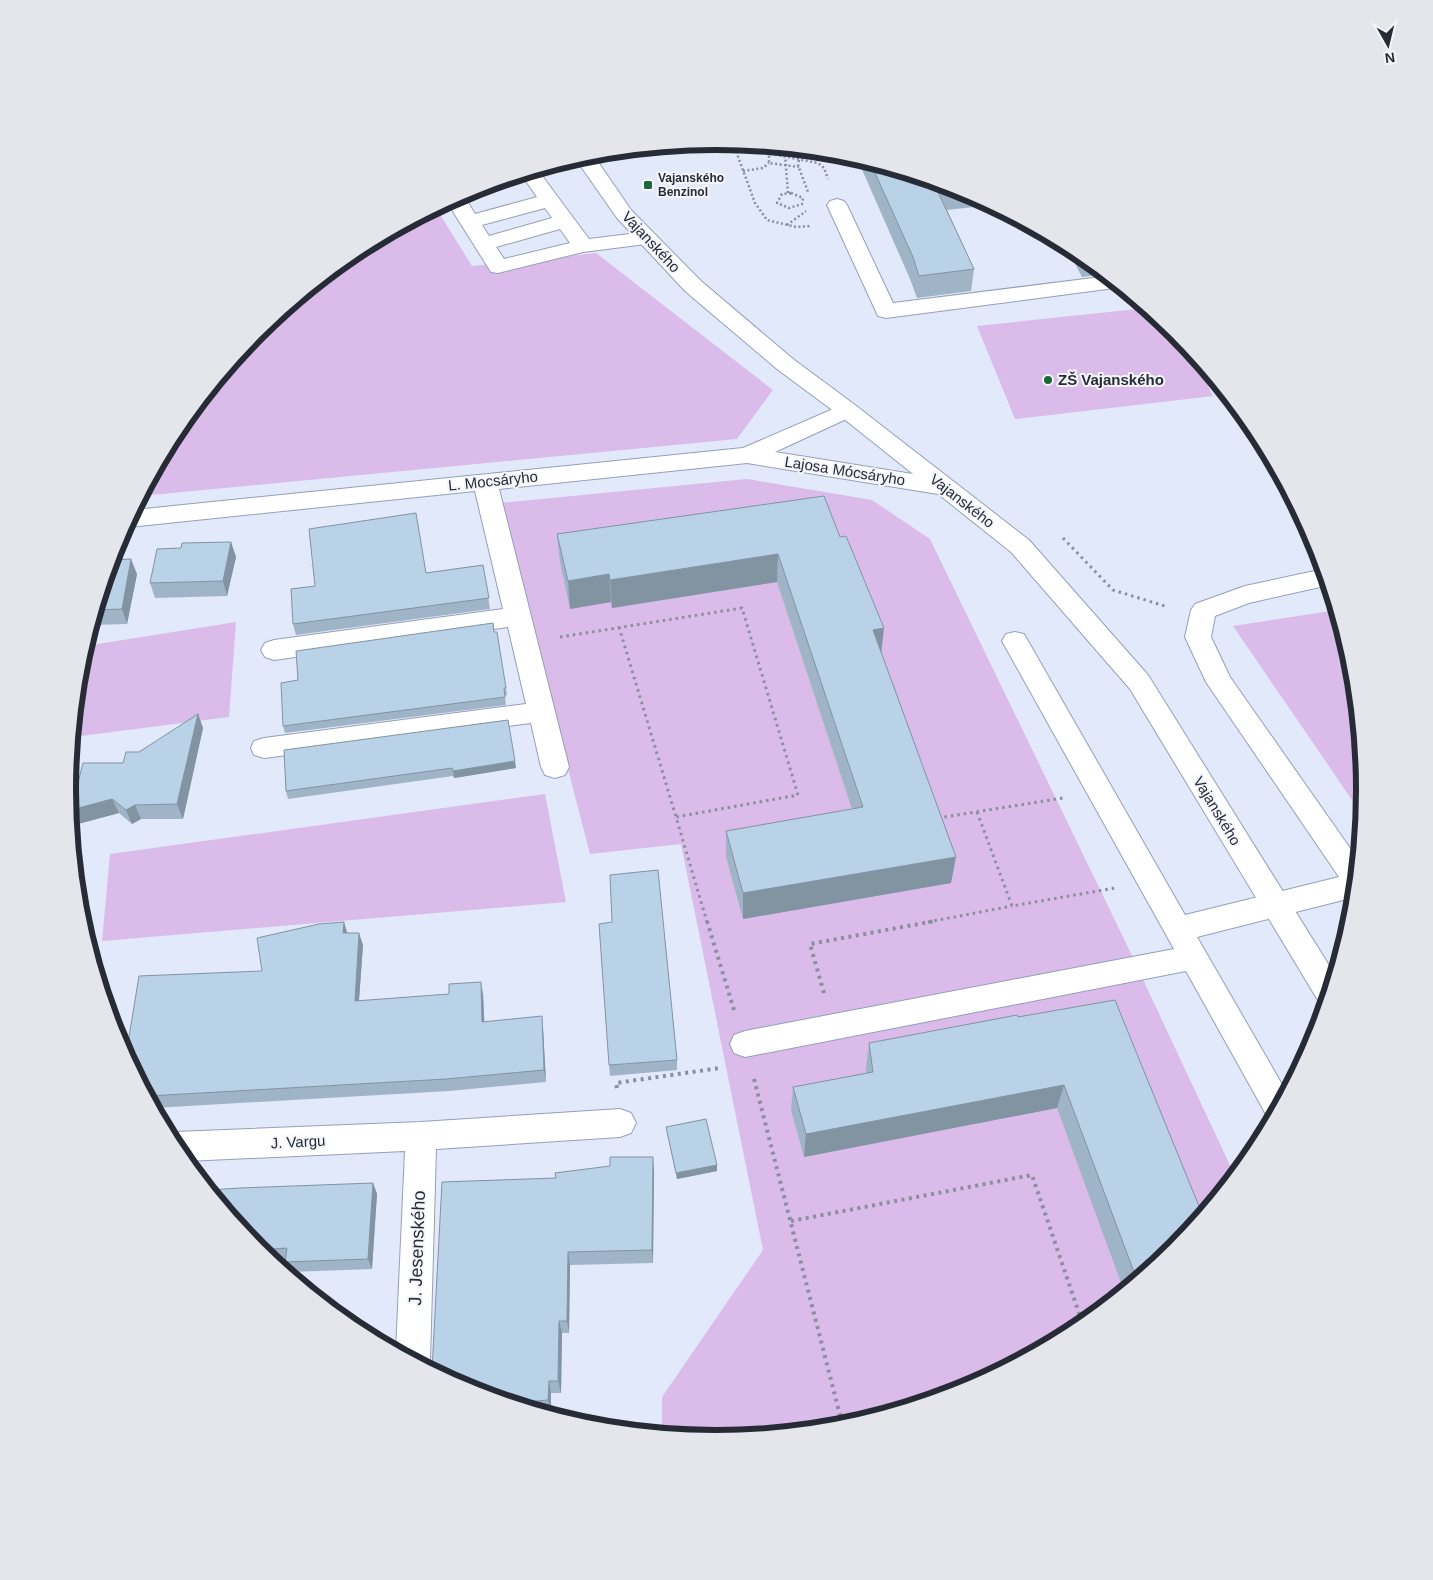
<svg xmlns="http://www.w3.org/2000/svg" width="1433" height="1580" font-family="Arial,sans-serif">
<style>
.green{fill:#dbbbea}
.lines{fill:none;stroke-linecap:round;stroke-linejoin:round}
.minor-casing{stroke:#949fb9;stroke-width:2}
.major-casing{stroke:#949fb9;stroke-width:2}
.path-far2{stroke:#898f9d;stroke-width:2.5;stroke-dasharray:2 2.5;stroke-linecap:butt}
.path-far1{stroke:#898f9d;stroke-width:3;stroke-dasharray:2.5 4;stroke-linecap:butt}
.path{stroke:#898f9d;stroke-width:4;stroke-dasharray:3 4.5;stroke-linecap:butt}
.minor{fill:#fff;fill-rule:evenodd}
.major{fill:#fff;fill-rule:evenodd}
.wall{fill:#9fb5c7}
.shaded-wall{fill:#8293a2}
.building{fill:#b9d2e7;stroke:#8293a2}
.poi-dot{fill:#1e6938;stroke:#f4f6fc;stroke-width:2}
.labels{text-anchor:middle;stroke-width:4;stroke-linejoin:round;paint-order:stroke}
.far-poi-label{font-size:12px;font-weight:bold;fill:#272b36;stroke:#f4f6fc;text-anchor:start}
.street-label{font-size:15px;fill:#272b36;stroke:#f4f6fc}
.poi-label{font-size:15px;font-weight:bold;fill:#272b36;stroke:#f4f6fc;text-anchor:start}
.near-street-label{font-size:18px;fill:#272b36;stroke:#f4f6fc}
.rim{fill:none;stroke:#272b36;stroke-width:6}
</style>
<rect width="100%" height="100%" fill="#e2e9fa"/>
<path class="green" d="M 436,208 L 472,266 L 596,253 L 773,390 L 737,439 L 141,496 L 177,429 L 258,331 L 356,250 Z
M 1147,308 L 1176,331 L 1186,344 L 1213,396 L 1015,419 L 977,326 Z
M 747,479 L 872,500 L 930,539 L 1125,941 L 1235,1176 L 1175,1249 L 1077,1330 L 965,1390 L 843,1427 L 716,1439 L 662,1434 L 662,1397 L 763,1250 L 681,844 L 590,854 L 499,503 Z
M 1337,610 L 1343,631 L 1336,633 L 1353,664 L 1365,790 L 1363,816 L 1233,626 Z
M 236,622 L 229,717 L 73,737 L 80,663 L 85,646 Z
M 545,794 L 566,902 L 102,941 L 110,854 Z"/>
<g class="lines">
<defs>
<path id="minor" d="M 537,169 L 589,239 L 646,232 L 653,234 L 656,238 L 653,242 L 646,244 L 583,252 L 498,273 L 491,272 L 447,202 L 478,187 L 480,190 L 467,201 L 475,214 L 537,197 L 521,174 ZM 545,208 L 552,218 L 489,236 L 482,225 ZM 560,229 L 570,243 L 504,259 L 496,247 Z
M 837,199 L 844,201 L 847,205 L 893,303 L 1109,276 L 1122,287 L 886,318 L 878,316 L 827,205 L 830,201 Z
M 847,403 L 855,405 L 858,410 L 855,415 L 775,452 L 944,479 L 952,481 L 956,487 L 952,493 L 944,495 L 747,463 L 499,489 L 569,767 L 565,775 L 555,778 L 545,775 L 541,767 L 531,723 L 264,758 L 254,755 L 251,748 L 254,741 L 264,738 L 526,704 L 508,627 L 274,660 L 265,657 L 261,650 L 265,643 L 274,640 L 503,609 L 475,491 L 129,527 L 125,526 L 134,510 L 743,448 Z
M 1324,569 L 1329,585 L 1249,603 L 1215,616 L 1211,637 L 1230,677 L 1359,861 L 1355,897 L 1197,937 L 1287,1093 L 1273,1120 L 1268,1118 L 1186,971 L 745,1057 L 734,1053 L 730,1044 L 734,1035 L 745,1031 L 1174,949 L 1002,641 L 1006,634 L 1015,632 L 1024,634 L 1185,915 L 1339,877 L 1206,682 L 1185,637 L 1191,610 L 1195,604 L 1245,586 Z
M 620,1109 L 631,1113 L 636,1123 L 631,1133 L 620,1137 L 436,1149 L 430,1360 L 427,1368 L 396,1351 L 405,1151 L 186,1161 L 177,1150 L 168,1135 L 175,1132 L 421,1122 Z"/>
<path id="major" d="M 592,153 L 631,210 L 701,281 L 793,359 L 855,405 L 1029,540 L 1148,675 L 1335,975 L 1326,1005 L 1319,1002 L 1130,689 L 1011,552 L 839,415 L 777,369 L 685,291 L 617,218 L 575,158 Z"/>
</defs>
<use href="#minor" class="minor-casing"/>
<use href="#major" class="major-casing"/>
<path class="path-far2" d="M 733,143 L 755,203 L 767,220 L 796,227 L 811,226
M 735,147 L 818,163 L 824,168 L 828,179
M 777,147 L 772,148 L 769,154 L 769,163 L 799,167
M 782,147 L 789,149
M 799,160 L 798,165 L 808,192
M 743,171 L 763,168 L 769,163
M 788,193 L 785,155 L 789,148
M 791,193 L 803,198 L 802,204 L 789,208 L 777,203 L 782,194 Z
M 787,225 L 806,211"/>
<path class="path-far1" d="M 1063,538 L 1113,590 L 1168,607
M 619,627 L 676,817
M 560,637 L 742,608 L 798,795 L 676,817 L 707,922
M 977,812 L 1012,906 L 1115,888
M 938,818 L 1063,798
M 928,922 L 1012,906"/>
<path class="path" d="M 707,921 L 734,1010
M 824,993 L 810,944 L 935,921
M 754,1079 L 843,1427
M 617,1088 L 616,1083 L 720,1068
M 791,1221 L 1032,1175 L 1083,1325"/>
<use href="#minor" class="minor"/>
<use href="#major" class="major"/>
</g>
<path class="wall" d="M 857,158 L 965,191 L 992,205 L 947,210 L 974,269 L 971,291 L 917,298 L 910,279 Z
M 1065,244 L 1077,251 L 1106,274 L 1082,277 Z
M 824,496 L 881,651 L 951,883 L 743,919 L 726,857 L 726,831 L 852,809 L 777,582 L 612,608 L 611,602 L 570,609 L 560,562 L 557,534 Z
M 231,542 L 236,557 L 227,596 L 155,598 L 150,583 L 181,548 Z
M 111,560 L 137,574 L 127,624 L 92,625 Z
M 483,565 L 490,609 L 296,635 L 293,624 L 426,573 Z
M 1340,622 L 1352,660 L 1336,632 Z
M 506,688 L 507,695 L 505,696 L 506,705 L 285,733 L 283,726 Z
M 198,714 L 203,728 L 183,819 L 141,819 L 132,824 L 119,813 L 78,824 L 71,810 L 123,763 Z
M 284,750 L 516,768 L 454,778 L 453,776 L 288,799 L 286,791 Z
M 347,933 L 363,945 L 359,1001 L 483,994 L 484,1022 L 543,1028 L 546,1082 L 449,1091 L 154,1108 L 126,1055 L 262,971 Z
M 1115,1000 L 1175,1249 L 1124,1291 L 1057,1108 L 804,1157 L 791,1110 L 793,1087 L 866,1073 L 866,1067 L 869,1043 Z
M 677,1060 L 677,1070 L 610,1076 L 609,1065 Z
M 666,1127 L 717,1171 L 677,1179 L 667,1133 Z
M 654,1171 L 653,1263 L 570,1265 L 569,1333 L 562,1333 L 561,1393 L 551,1393 L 551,1412 L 544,1413 L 468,1389 L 556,1178 Z
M 373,1183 L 377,1194 L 372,1269 L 290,1272 L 285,1262 L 285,1259 L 271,1260 L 257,1249 Z"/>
<path class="shaded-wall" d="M 231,542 L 236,557 L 227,596 L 223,581 Z
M 778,554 L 777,582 L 612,608 L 610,580 Z
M 131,559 L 137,574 L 127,624 L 122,609 Z
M 609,574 L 611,602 L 570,609 L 568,581 Z
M 884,628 L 881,655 L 873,630 Z
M 198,714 L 203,728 L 183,819 L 177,804 Z
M 515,761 L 516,768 L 454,778 L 453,771 Z
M 112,799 L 119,813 L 78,824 L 71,810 Z
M 135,805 L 141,819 L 132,824 L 126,810 Z
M 956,857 L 951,883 L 743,919 L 743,893 Z
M 344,922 L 348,935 L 343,933 Z
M 359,933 L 363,945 L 358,1013 L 355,1001 Z
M 481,982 L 483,994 L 485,1034 L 482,1022 Z
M 542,1016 L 543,1028 L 546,1082 L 544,1070 Z
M 1064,1085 L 1057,1108 L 804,1157 L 806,1134 Z
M 653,1157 L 654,1171 L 653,1263 L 652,1250 Z
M 717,1165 L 717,1171 L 677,1179 L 676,1173 Z
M 373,1183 L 377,1194 L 372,1269 L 368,1259 Z
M 568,1252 L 570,1265 L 569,1333 L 567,1321 Z
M 559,1321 L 562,1333 L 561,1393 L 558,1381 Z
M 549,1381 L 551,1393 L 551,1412 L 548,1400 Z"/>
<path class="building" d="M 870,162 L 955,188 L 937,190 L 974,269 L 919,276 L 913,257 Z
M 824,496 L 840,537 L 846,536 L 884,628 L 873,630 L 956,857 L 743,893 L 726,831 L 863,807 L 778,554 L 610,580 L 609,574 L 568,581 L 557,534 Z
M 416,513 L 426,573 L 483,565 L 489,598 L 293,624 L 291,589 L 315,586 L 309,529 Z
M 231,542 L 223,581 L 150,583 L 157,549 L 181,548 L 182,543 Z
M 131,559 L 122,609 L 96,610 L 111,560 Z
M 493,623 L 494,632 L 497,632 L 506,688 L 504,688 L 505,697 L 283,726 L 281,683 L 298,680 L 296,651 Z
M 198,714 L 177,804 L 135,805 L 126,810 L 112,799 L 71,810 L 83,763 L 123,763 L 126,752 L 139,752 Z
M 508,720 L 515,761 L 453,771 L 452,768 L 286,791 L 284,750 Z
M 658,870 L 677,1060 L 609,1065 L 599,924 L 612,922 L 610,875 Z
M 344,922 L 343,933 L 359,933 L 355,1001 L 449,994 L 449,984 L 481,982 L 482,1022 L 542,1016 L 544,1070 L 446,1079 L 148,1096 L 126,1055 L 139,976 L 262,971 L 257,938 L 319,924 Z
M 1115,1000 L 1203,1216 L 1175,1249 L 1137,1280 L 1064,1085 L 806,1134 L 793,1087 L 873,1072 L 869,1043 L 1017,1015 L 1018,1017 Z
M 706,1119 L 717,1165 L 676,1173 L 666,1127 Z
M 610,1157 L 653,1157 L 652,1250 L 568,1252 L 567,1321 L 559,1321 L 558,1381 L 549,1381 L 548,1400 L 513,1403 L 468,1389 L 432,1370 L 442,1182 L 556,1178 L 555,1173 L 610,1166 Z
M 373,1183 L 368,1259 L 285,1262 L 287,1248 L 259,1250 L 209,1190 L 240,1188 Z"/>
<g class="poi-dot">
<rect x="643" y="180" width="10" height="10" rx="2.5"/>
<circle cx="1048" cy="380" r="5"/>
</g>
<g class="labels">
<g class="far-poi-label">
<text x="658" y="182">Vajanského<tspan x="658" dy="14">Benzinol</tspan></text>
</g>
<g class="street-label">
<text transform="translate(651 242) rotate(47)" y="5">Vajanského</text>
<text transform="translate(845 471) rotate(9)" y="5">Lajosa Mócsáryho</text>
<text transform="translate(493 481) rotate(-6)" y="5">L. Mocsáryho</text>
<text transform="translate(962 501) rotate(38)" y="5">Vajanského</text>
<text transform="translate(1217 811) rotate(59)" y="5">Vajanského</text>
<text transform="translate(298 1142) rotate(-3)" y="5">J. Vargu</text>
</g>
<g class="poi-label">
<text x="1058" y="385">ZŠ Vajanského</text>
</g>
<g class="near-street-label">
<text transform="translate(417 1248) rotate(-88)" y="6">J. Jesenského</text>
</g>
</g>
<path d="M0 0H1433V1580H0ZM76 790a640 640 0 1 1 1280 0a640 640 0 1 1-1280 0Z" fill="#e4e6ec" fill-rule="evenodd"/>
<path class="rim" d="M76 790a640 640 0 1 1 1280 0a640 640 0 1 1-1280 0Z"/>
<g transform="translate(1388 45) rotate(172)" stroke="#f4f6fc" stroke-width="4" paint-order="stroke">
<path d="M0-4L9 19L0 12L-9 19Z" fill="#272b36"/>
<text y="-8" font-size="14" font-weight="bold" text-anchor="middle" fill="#272b36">N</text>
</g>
</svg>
